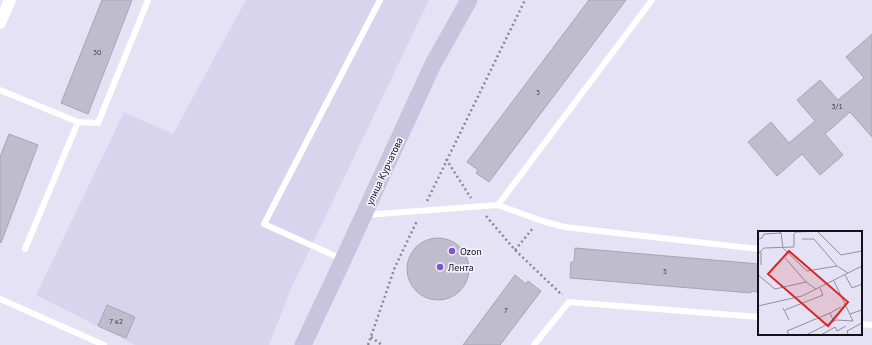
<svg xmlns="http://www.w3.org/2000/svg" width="872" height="345" font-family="'PT Sans',sans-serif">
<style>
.built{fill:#d9d4ee}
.building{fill:#bfbcce;stroke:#a7a4b6}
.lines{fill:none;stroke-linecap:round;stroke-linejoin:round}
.path{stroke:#8a8795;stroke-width:2.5;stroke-dasharray:2 3;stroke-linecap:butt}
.lane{stroke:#fff;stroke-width:6}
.street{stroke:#fff;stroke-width:12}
.secondary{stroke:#c9c4dd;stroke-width:17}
.poi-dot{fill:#7f56d0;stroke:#f2f0fc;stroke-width:1.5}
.labels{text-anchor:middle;stroke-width:3.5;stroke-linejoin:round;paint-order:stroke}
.number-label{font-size:8px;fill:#3f3c46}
.street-label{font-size:10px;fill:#141219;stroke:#f2f0fc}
.poi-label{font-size:10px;fill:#141219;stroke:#f2f0fc;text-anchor:start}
.inset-road{fill:none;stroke:#928f9d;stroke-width:1}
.view{fill:#d62828;fill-opacity:0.15;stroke:#d62828;stroke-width:2}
.inset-edge{fill:none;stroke:#141219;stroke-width:2}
</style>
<rect width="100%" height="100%" fill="#e6e2f5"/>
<path class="built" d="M 246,0 L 429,0 L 290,291 L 269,345 L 135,345 L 36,295 L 124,112 L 173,134 Z"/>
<path class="building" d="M 102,0 L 132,0 L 88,114 L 61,103 Z
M 589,0 L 626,0 L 489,182 L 476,173 L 478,170 L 467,162 Z
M 872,34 L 872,137 L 850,112 L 825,134 L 843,155 L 820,175 L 802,154 L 777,176 L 748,142 L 771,122 L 789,143 L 815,121 L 797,100 L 820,80 L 838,100 L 864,78 L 846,57 Z
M 9,134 L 38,145 L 1,243 L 0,242 L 0,157 Z
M407 269a31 31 0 1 1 62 0a31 31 0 1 1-62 0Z
M 575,248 L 759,264 L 759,292 L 751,291 L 751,293 L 570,278 L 571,262 L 574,262 Z
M 515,275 L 526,284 L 528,281 L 541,291 L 500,345 L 463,345 Z
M 107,305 L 135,317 L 126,338 L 98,326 Z"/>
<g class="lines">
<path class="path" d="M 446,159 L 471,198
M 427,201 L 525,0
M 486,216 L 515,250 L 561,294 L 563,294
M 515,250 L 533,228
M 371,337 L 382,345
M 368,345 L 395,267 L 417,221"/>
<path class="lane" d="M 0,90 L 78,122 L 25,249
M 78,122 L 98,123 L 148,0
M 498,205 L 539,220 L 564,227 L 759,249
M 365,215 L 498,205 L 652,0
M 342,259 L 264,224 L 380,0
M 0,299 L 104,345
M 861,324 L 872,325
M 534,345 L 569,302 L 759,317"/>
<path class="street" d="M 0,23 L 10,0"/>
<path class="secondary" d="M 303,345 L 343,260 L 433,64 L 469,0"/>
</g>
<g class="poi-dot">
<circle cx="452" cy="251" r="4"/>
<circle cx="440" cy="267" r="4"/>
</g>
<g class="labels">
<g class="number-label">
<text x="97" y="55">30</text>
<text x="538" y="95">3</text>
<text x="837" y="109">3/1</text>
<text x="665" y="274">5</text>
<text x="506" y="313">7</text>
<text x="116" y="324">7 к2</text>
</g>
<g class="street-label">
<text transform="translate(384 171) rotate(-65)" y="4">улица Курчатова</text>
</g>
<g class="poi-label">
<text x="460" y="255">Ozon</text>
<text x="448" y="271">Лента</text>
</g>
</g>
<g transform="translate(758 231)">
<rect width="104" height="104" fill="#e6e2f5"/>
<path class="inset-road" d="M 60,1 L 83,24 L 104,20M 23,2 L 25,17 L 49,40 L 79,35M 0,8 L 4,7 L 6,3 L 23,2 L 20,0M 44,8 L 56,8 L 79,35 L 90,42M 3,21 L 3,34M 0,23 L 6,17 L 36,16 L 36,3 L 38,1 L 62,0M 27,27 L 48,51M 0,44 L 17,58 L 48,51 L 58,58M 87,44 L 94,57 L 104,53M 0,75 L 44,65 L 104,35M 25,77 L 31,89M 27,79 L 65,64 L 62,57M 92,83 L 104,79M 76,91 L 72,82 L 83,76M 31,104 L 29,100 L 72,82M 48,104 L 78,89 L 95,90 L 76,50M 63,104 L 77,96 L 79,100 L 88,95M 90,104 L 89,100 L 104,92"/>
<path class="view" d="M 31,20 L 90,71 L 70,95 L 10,43 Z"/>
<rect width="104" height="104" class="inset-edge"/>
</g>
</svg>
